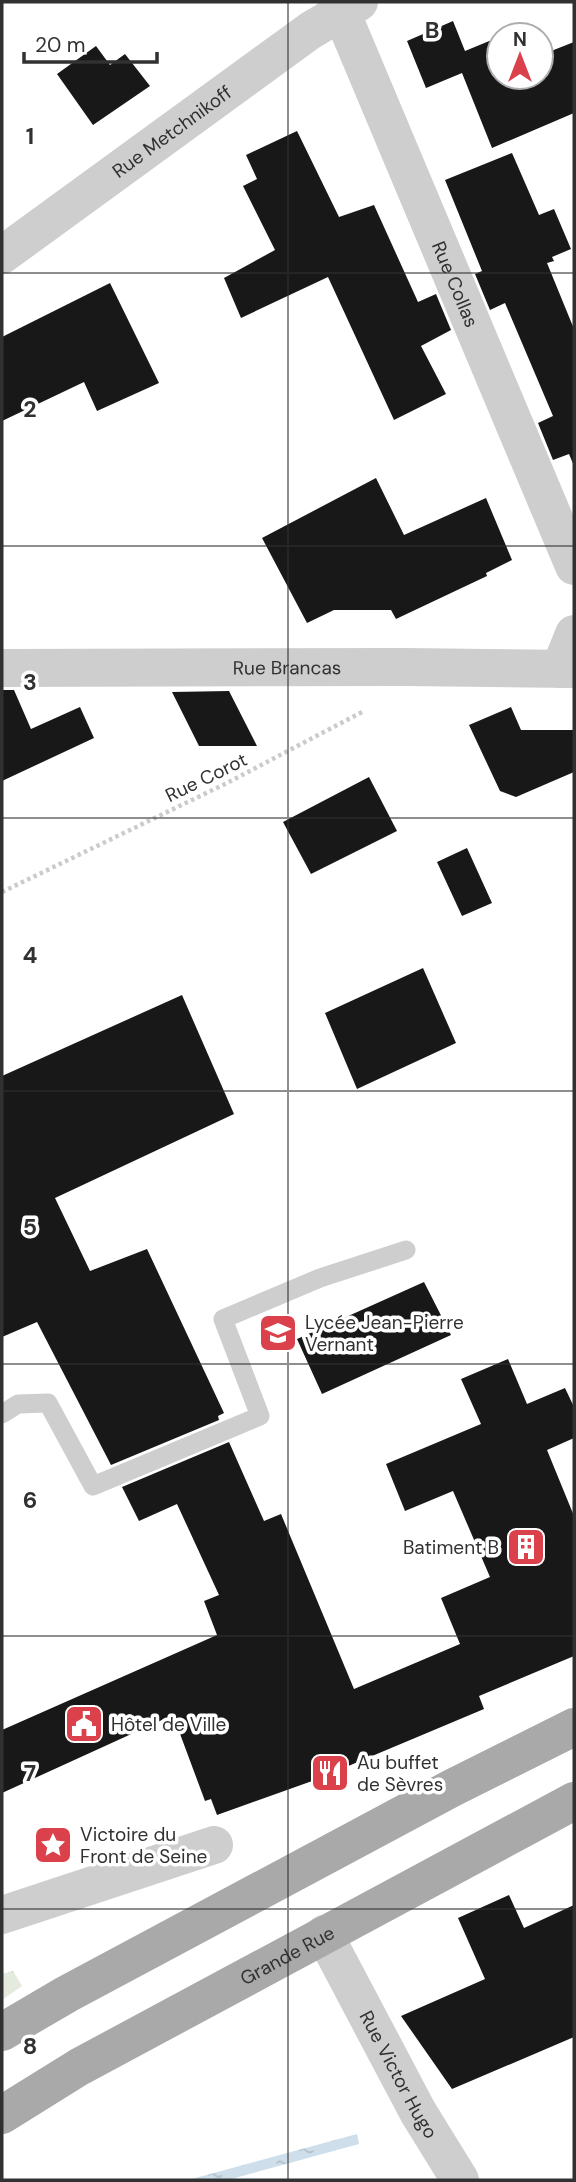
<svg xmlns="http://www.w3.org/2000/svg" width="576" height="2182" font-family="'DM Sans',sans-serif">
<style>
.grass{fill:url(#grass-tufts)}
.water{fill:url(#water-ripples)}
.building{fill:#181818}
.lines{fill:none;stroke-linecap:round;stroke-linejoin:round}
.path{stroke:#cbcbcb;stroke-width:4.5;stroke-dasharray:3.5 3.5;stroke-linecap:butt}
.service{stroke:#cecece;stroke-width:19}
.minor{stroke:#cecece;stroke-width:38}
.primary{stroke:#a9a9a9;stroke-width:38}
.grid{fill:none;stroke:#313131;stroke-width:2;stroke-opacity:0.55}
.labels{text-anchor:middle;stroke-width:7;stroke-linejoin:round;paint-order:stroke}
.street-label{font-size:19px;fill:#313131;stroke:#fff}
.poi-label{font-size:19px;fill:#313131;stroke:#fff;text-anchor:start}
.grid-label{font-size:23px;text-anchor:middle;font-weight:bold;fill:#313131;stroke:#fff;stroke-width:7;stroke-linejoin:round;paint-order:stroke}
</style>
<defs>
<pattern id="grass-tufts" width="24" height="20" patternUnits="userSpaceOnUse" patternTransform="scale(1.75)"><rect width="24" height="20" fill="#e4eadd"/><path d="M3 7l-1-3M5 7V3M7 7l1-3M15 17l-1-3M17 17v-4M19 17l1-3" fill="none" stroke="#c4c9be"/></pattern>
<pattern id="water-ripples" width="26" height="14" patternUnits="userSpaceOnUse" patternTransform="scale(1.75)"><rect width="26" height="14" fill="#cedfeb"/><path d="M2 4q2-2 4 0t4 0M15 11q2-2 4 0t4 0" fill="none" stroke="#b1c0ca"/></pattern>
</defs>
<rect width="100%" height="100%" fill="#fff"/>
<path class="grass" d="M 13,1971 L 22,1986 L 2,2000 L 2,1974 Z"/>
<path class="water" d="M 357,2134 L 359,2144 L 228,2180 L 188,2180 Z"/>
<path class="building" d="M 453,21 L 465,51 L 499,37 L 499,77 L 541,77 L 541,55 L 574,42 L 574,113 L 492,148 L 462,73 L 426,88 L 407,41 Z
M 529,25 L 533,35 L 504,35 Z
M 96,46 L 110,65 L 125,54 L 150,86 L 93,125 L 57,74 Z
M 297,131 L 339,217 L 374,205 L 418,302 L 436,294 L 451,330 L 421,346 L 446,394 L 394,420 L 328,277 L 241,318 L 224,278 L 275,250 L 243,186 L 257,179 L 246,155 Z
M 512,153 L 539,215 L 554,209 L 571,249 L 552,257 L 554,261 L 547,263 L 574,329 L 574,466 L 569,454 L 553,460 L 538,423 L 553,416 L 505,303 L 490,310 L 475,274 L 482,271 L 445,180 Z
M 110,283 L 159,383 L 97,411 L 84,382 L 2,421 L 2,337 Z
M 376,478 L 404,535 L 486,498 L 512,560 L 486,573 L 487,576 L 396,619 L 391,610 L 334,610 L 307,623 L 262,538 Z
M 2,690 L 14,690 L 31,729 L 80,707 L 94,738 L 2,781 Z
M 229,691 L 257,746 L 199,746 L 172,692 Z
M 511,707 L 521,730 L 574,730 L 574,772 L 516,797 L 500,791 L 469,725 Z
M 369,777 L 397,831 L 311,874 L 283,822 Z
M 467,848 L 492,903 L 462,916 L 437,862 Z
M 423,968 L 456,1043 L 357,1089 L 325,1013 Z
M 182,995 L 234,1114 L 55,1198 L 90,1271 L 147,1249 L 224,1413 L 218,1416 L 219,1420 L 111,1465 L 37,1322 L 2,1337 L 2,1076 Z
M 424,1282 L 451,1335 L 322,1394 L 297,1339 Z
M 508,1359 L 527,1404 L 565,1388 L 574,1407 L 574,1438 L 547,1450 L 574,1516 L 574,1656 L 479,1696 L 484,1709 L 315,1780 L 217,1815 L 211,1799 L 205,1801 L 173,1715 L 2,1793 L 2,1730 L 217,1635 L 204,1601 L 219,1595 L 177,1504 L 139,1521 L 122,1487 L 229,1442 L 264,1521 L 281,1514 L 354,1689 L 460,1644 L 441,1598 L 490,1577 L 453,1491 L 405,1511 L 386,1464 L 481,1424 L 461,1379 Z
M 509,1895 L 524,1928 L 574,1905 L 574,2037 L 452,2089 L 401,2016 L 485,1979 L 458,1918 Z"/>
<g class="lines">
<path class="path" d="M 2,892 L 225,784 L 364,711"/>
<path class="service" d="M 2,1414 L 18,1404 L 48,1403 L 93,1486 L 260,1416 L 223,1319 L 320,1278 L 406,1250"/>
<g class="minor">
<path id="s1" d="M 337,2 L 574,566"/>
<path id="s2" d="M 2,255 L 311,30 L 359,2"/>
<path id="s3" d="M 2,668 L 405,667 L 574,669"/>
<path d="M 560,669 L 574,634"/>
<path d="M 2,1915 L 214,1845"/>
<path id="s4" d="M 324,1934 L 418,2112 L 460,2180"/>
</g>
<g class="primary">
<path d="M 2,2032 L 67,1994 L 452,1788 L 574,1727"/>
<path id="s5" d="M 2,2115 L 79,2067 L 574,1801"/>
</g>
</g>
<path class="grid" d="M 288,2 L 288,2180M 2,273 L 574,273M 2,546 L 574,546M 2,818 L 574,818M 2,1091 L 574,1091M 2,1364 L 574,1364M 2,1636 L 574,1636M 2,1909 L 574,1909"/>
<defs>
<symbol id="school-square" viewBox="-11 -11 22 22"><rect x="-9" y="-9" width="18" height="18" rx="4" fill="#da414b" stroke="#fff"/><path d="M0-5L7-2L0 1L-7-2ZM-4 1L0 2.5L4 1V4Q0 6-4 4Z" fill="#fff"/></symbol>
<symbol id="building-square" viewBox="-11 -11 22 22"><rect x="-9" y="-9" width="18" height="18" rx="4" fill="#da414b" stroke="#fff"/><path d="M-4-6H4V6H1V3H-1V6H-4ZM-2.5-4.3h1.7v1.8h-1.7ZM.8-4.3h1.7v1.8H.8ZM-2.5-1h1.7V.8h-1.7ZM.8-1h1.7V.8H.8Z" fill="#fff"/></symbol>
<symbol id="civic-square" viewBox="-11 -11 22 22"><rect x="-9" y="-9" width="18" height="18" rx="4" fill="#da414b" stroke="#fff"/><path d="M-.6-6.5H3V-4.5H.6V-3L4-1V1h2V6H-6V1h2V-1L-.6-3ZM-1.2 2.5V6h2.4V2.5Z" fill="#fff"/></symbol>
<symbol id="restaurant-square" viewBox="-11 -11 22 22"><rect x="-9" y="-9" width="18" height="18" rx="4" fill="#da414b" stroke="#fff"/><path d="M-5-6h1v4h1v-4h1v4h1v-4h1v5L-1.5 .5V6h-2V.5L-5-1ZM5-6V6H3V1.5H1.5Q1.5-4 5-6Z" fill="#fff"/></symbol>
<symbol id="sight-square" viewBox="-11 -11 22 22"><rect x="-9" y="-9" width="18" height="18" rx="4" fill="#da414b" stroke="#fff"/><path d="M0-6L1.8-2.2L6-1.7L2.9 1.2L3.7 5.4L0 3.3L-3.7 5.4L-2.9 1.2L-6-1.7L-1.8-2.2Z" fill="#fff"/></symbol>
</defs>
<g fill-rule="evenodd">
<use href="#school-square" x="256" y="1311" width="44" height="44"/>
<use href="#building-square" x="504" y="1525" width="44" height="44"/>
<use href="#civic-square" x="62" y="1702" width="44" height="44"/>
<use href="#restaurant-square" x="308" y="1751" width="44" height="44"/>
<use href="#sight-square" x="31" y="1823" width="44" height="44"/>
</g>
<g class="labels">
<g class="street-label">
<text dy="7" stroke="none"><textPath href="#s2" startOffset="210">Rue Metchnikoff</textPath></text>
<text dy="7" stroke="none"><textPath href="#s1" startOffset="306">Rue Collas</textPath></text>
<text dy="7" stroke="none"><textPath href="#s3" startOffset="285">Rue Brancas</textPath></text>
<text transform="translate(206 777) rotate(-26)" y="7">Rue Corot</text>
<text dy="7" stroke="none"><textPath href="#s5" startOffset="327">Grande Rue</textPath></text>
<text dy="7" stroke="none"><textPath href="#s4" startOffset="159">Rue Victor Hugo</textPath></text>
</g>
<g class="poi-label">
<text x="305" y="1329">Lycée Jean-Pierre<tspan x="305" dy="22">Vernant</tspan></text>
<text x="499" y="1554" text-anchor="end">Batiment B</text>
<text x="111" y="1731">Hôtel de Ville</text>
<text x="357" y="1769">Au buffet<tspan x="357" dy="22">de Sèvres</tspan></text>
<text x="80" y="1841">Victoire du<tspan x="80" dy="22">Front de Seine</tspan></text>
</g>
</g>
<g class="grid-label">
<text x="432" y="38">B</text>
<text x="30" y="144">1</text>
<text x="30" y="417">2</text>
<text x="30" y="690">3</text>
<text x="30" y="963">4</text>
<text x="30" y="1235">5</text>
<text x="30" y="1508">6</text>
<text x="30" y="1781">7</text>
<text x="30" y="2054">8</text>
</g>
<rect width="576" height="2182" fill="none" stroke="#313131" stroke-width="7"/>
<g transform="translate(520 56)"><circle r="33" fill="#ffffff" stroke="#adadad" stroke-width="2"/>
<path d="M0-5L12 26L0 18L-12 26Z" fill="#da414b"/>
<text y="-10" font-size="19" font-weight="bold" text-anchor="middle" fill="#313131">N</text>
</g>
<path d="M24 52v10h133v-10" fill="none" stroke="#313131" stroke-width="3.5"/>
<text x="35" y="52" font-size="21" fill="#313131" stroke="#ffffff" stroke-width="5" paint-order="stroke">20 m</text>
</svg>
